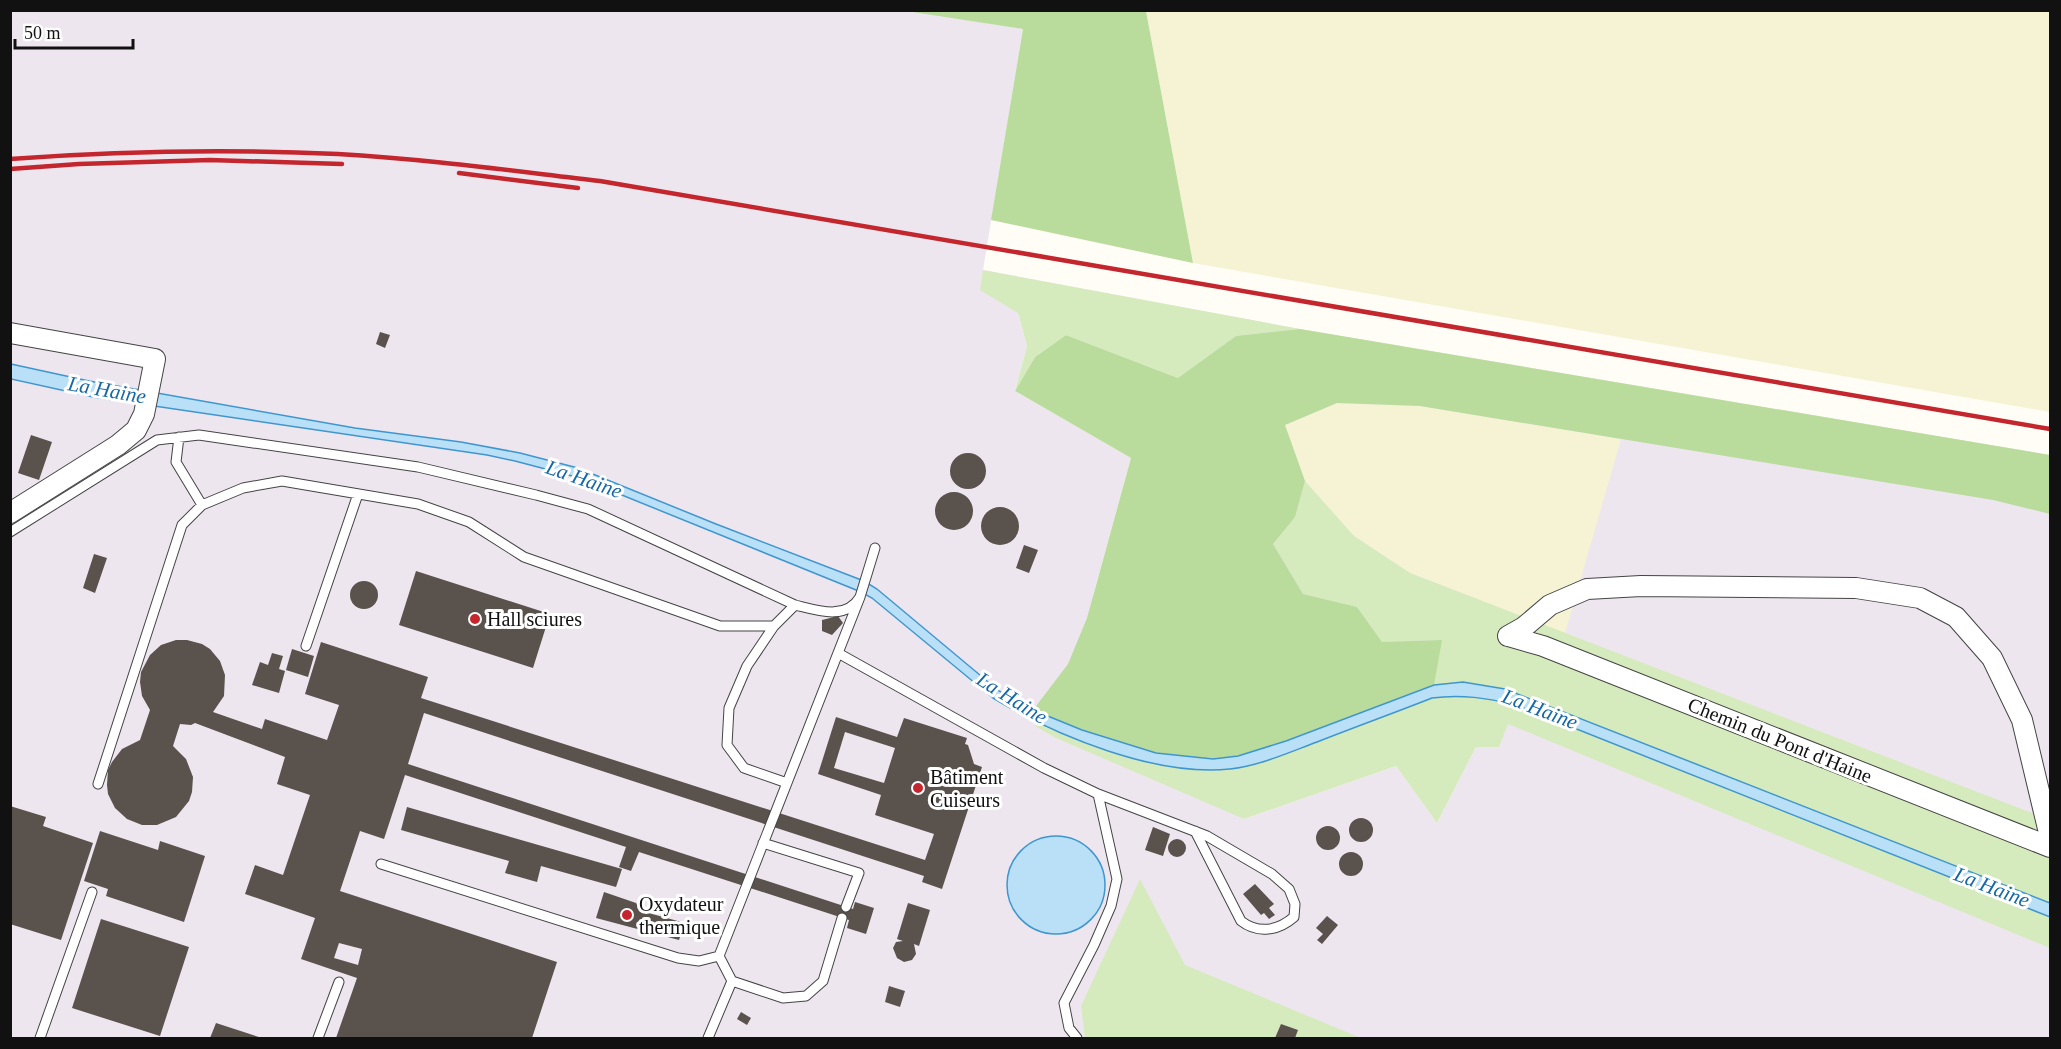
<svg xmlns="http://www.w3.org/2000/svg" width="2061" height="1049" font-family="'Times New Roman',serif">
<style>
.industrial{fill:#eee6ef;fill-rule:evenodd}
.farmland{fill:#f6f3d4}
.green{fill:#d5ebbd}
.forest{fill:#b9dc9c}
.water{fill:#b9e0f7;stroke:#3f96cf;stroke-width:1.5}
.building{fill:#5a524d;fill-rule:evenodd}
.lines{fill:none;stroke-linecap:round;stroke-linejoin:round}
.service-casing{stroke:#444;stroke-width:11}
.minor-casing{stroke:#444;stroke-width:22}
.service{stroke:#fff;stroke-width:9}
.minor{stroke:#fff;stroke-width:20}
.rail{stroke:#c4262e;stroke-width:4.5}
.poi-dot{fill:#c4262e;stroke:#fff;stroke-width:2}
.labels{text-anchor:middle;stroke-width:6;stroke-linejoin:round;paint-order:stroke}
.poi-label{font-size:20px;fill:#111;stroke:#fff;text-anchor:start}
.street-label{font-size:20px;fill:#111;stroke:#fff}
.water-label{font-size:21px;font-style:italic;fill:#1768a6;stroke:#fff}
</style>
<rect width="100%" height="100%" fill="#fffdf5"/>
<path class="industrial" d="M 906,10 L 1023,29 L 983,270 L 1300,329 L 2050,455 L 2050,1038 L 11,1038 L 10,11 ZM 983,270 L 1178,378 L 1092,599 L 1131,458 L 1015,391 L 1027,346 L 1018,313 ZM 1068,664 L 1476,747 L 1437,823 L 1396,766 L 1244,819 Z"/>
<path class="farmland" d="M 1146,11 L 2050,11 L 2050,412 L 1193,263 Z
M 1337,403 L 1420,406 L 1621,439 L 1565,633 L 1410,573 L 1354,536 L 1305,481 L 1285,425 Z"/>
<path class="green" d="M 983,270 L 1300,329 L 1236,336 L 1178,378 L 1066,335 L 1035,357 L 1015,391 L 1027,346 L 1018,313 L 980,290 Z
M 1305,481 L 1354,536 L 1410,573 L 2050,820 L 2050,948 L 1508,724 L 1499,747 L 1476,747 L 1437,823 L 1396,766 L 1244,819 L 1056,738 L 1035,726 L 1033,710 L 1442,640 L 1382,642 L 1357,607 L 1303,594 L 1273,544 L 1295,517 Z
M 1140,879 L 1185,965 L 1361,1038 L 1085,1038 L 1081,1006 Z"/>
<path class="forest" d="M 906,11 L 1146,11 L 1193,263 L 991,220 L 1023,29 Z
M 1300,329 L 2050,455 L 2050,514 L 1993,500 L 1420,406 L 1337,403 L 1285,425 L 1305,481 L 1295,517 L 1273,544 L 1303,594 L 1357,607 L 1382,642 L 1442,640 L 1434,685 L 1263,749 C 1247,753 1230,758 1213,759 C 1151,761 1089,732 1033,710 L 1068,664 L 1087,618 L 1131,458 L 1015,391 L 1035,357 L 1066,335 L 1178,378 L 1236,336 Z"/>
<path class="water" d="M 11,364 L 89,381 L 355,428 L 461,442 L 520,453 L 578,468 L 716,524 L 864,581 L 877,589 L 999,691 L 1033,710 L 1082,730 L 1156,753 L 1213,759 L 1238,756 L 1286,741 L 1434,685 L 1463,682 L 1505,689 L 2050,903 L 2050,917 L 1516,705 C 1487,698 1461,694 1432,698 C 1394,713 1355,727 1317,742 C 1290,752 1259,766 1230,769 C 1156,777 1056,736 993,698 L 872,598 L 861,592 L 607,489 L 572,476 L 515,461 L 487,455 L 93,397 L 11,379 Z
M1007 885a49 49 0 1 1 98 0a49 49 0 1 1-98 0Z"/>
<path class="building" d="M 380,332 L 390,335 L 385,348 L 376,344 Z
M 31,435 L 52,442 L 39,480 L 18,473 Z
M950 471a18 18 0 1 1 36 0a18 18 0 1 1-36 0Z
M935 511a19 19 0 1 1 38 0a19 19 0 1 1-38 0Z
M981 526a19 19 0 1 1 38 0a19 19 0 1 1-38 0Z
M 1024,545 L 1038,550 L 1029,573 L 1016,568 Z
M 94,554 L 107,558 L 95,593 L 83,588 Z
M 416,571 L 550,614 L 533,668 L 399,625 Z
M350 595a14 14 0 1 1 28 0a14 14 0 1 1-28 0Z
M 838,616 L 843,623 L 832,635 L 822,631 L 822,620 Z
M 176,640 L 187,640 L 202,644 L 210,649 L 220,661 L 225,675 L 224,696 L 213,712 L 262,729 L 265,719 L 327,740 L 339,705 L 305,694 L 321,642 L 428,677 L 421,698 L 925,860 L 934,834 L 875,815 L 881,795 L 818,774 L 836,717 L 897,737 L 904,718 L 967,738 L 965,744 L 968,745 L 974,764 L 982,767 L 942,889 L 922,882 L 924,876 L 424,713 L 408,764 L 853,909 L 855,902 L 874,908 L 866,934 L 847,928 L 849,920 L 639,852 L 631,871 L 619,867 L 626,847 L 405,775 L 384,839 L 360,831 L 340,891 L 557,962 L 532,1038 L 336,1038 L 357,978 L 301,959 L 315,918 L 245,894 L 255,865 L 283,875 L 310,795 L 277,784 L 285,757 L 195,723 L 191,725 L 180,724 L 173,746 L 186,759 L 193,777 L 192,792 L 189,801 L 176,817 L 157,825 L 142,825 L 127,819 L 115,808 L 108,794 L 107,785 L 108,770 L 112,762 L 122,749 L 140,740 L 150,710 L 142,696 L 140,682 L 141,672 L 150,655 L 161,645 ZM 845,732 L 895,748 L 884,783 L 834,768 ZM 339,943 L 362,949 L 358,965 L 334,958 Z
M 292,649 L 314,656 L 308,677 L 286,670 Z
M 272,653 L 283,656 L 279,669 L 285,671 L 279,693 L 252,685 L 260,662 L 268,665 Z
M 10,806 L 46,817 L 43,826 L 93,843 L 61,940 L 10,924 Z
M 407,807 L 622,869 L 616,887 L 541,866 L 537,882 L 505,873 L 509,861 L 401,830 Z
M1349 830a12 12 0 1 1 24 0a12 12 0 1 1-24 0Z
M1316 838a12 12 0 1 1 24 0a12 12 0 1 1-24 0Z
M 1153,827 L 1170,834 L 1163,856 L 1145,850 Z
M 100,831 L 158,850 L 160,841 L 205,856 L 184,922 L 106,896 L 108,889 L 84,881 Z
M1168 848a9 9 0 1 1 18 0a9 9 0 1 1-18 0Z
M1339 864a12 12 0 1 1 24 0a12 12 0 1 1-24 0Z
M 1255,884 L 1274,904 L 1269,908 L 1275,915 L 1269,919 L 1264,913 L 1261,915 L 1243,894 Z
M 604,892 L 636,903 L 645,912 L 685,923 L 679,940 L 596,918 Z
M 908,903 L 930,910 L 919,946 L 914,944 L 916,954 L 912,960 L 904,962 L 897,958 L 893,948 L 896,942 L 903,941 L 897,939 Z
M 1327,916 L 1338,925 L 1322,944 L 1317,940 L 1323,934 L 1316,928 Z
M 101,919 L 189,947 L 160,1036 L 72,1008 Z
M 889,986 L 905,991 L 900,1007 L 885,1002 Z
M 741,1012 L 751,1018 L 747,1025 L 737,1019 Z
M 216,1023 L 262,1038 L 210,1038 Z
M 1281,1024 L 1298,1030 L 1295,1038 L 1275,1038 Z"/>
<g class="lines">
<defs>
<path id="service" d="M 179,437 L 176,462 L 202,505
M 10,532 L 157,440 L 199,435 L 418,467 L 536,495 L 588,509 L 795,605 C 816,610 846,621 860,597
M 774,626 L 747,666 L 729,708 L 727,745 L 744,768 L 787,783
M 306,646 L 358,494
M 838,653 L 1044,768 L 1098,794 L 1117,879 L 1111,906 L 1094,945 L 1064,1003 L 1069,1028 L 1077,1038
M 98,784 L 182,525 L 202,505 L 243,488 L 282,481 L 418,504 L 469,522 L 524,557 L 720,626 L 774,626 L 795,605
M 1098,794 L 1207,836 L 1272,874 L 1289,889 L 1295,904 L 1294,917 C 1278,931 1258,934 1241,921 L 1195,831
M 763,843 L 859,873 L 846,907
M 381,864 L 678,958 L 699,961 L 719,956
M 732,981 L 783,998 L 806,996 L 823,981 L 842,918
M 40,1038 L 92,892
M 318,1038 L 339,982
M 708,1038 L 732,981 L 719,956 L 860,597 L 875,548"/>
<path id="minor" d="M 10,333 L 155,359 L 144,414 L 136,430 L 118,445 L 10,513
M 1508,636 L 1524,627 L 1550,605 L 1587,589 L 1641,586 L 1856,588 L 1920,598 L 1956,617 L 1992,658 L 2022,720 L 2050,837
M 1508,636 L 1543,646 L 1611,673 L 2050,847"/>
</defs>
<use href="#service" class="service-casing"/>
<use href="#minor" class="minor-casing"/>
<use href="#service" class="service"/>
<use href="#minor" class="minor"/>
<path class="rail" d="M 10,159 C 119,151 229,149 338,154 C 426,159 513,171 600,181 L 2050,429
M 10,169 L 79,164 L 210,160 L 342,164
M 459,173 L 578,188"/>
</g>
<g class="poi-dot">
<circle cx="475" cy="619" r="6"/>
<circle cx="918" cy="788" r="6"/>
<circle cx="627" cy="915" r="6"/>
</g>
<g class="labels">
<g class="poi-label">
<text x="487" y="626">Hall sciures</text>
<text x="930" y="784">Bâtiment<tspan x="930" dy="23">Cuiseurs</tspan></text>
<text x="639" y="911">Oxydateur<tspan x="639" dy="23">thermique</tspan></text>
</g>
<g class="street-label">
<text transform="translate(1780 740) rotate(22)" y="7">Chemin du Pont d'Haine</text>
</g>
<g class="water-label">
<text transform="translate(107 390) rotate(10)" y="7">La Haine</text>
<text transform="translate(584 479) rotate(19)" y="7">La Haine</text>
<text transform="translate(1012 698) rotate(32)" y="7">La Haine</text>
<text transform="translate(1540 709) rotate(21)" y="7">La Haine</text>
<text transform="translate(1992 887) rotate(21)" y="7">La Haine</text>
</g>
</g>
<rect width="2061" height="1049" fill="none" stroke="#111111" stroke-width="24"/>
<path d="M15 39v9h118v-9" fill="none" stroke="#111111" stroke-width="3"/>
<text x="24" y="39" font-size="18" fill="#111111" stroke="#ffffff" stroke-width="4.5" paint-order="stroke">50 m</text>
</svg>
